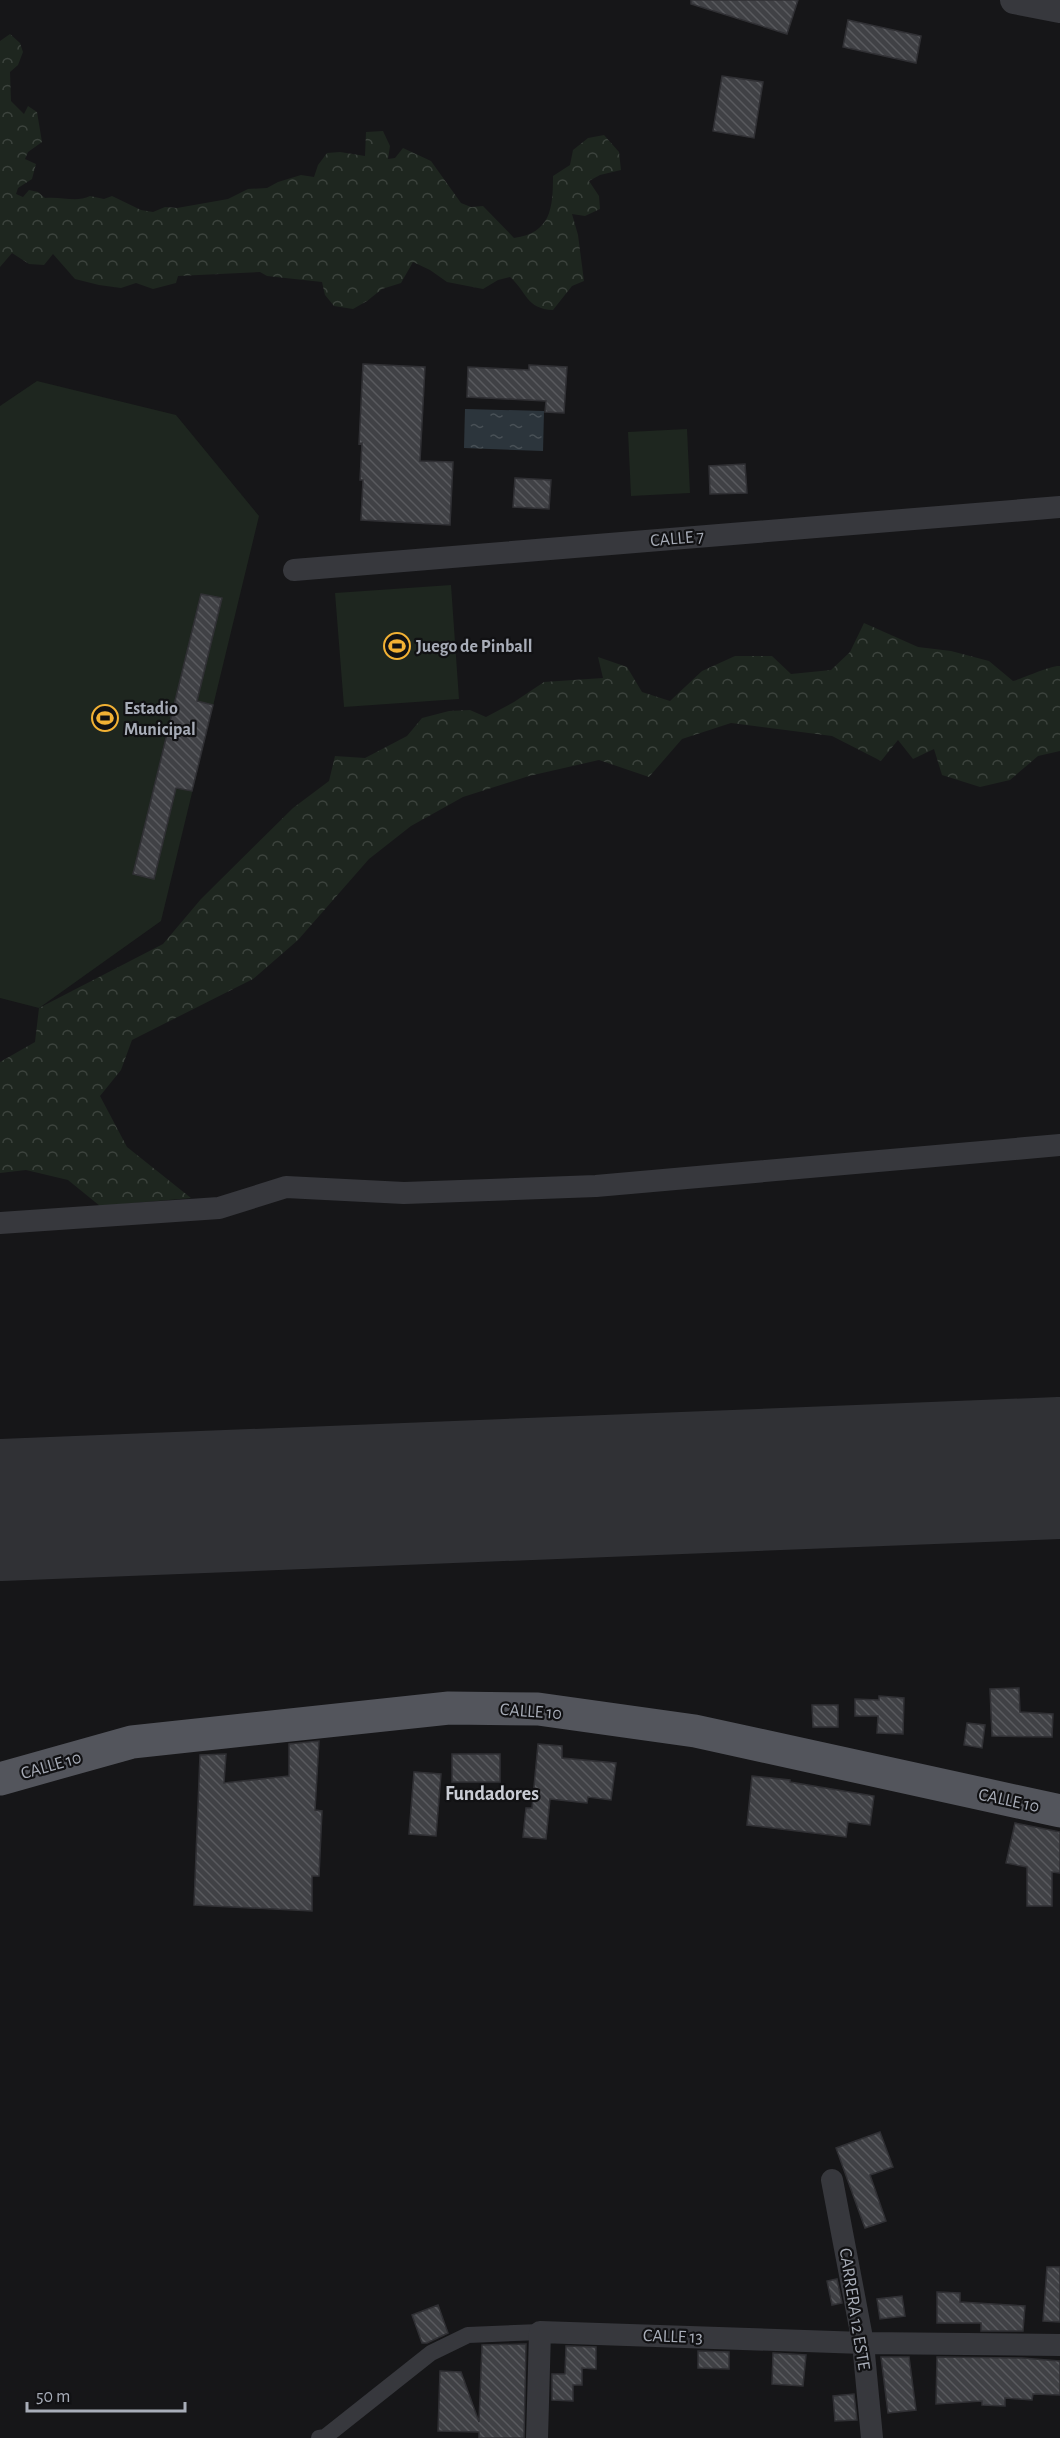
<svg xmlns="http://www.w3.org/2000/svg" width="1060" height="2438" font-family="'Alegreya Sans',sans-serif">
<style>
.forest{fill:url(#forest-crowns)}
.pitch{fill:#1e261f}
.water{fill:url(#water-ripples)}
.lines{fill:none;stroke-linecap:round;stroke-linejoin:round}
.runway{stroke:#303135;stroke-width:142}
.building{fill:url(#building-back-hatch);stroke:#303034;stroke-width:1.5}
.pedestrian{stroke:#37383d;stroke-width:16}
.minor{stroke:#37383d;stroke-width:22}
.tertiary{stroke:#37383d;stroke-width:28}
.primary{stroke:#53555c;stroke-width:33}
.labels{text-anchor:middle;stroke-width:4.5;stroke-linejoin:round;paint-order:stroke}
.street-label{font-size:18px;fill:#a8adb8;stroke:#111113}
.poi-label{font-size:18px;font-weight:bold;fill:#a8adb8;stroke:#111113;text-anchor:start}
.neighbourhood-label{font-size:20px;font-weight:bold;fill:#c9ccd4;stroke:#111113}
</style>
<defs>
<pattern id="forest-crowns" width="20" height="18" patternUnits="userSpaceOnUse" patternTransform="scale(1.5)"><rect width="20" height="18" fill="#1e261f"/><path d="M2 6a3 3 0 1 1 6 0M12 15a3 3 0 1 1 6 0" fill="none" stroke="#3c433d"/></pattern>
<pattern id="water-ripples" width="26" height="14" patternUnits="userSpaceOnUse" patternTransform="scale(1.5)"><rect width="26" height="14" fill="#2c353c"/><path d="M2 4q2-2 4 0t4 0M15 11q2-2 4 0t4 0" fill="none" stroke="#485056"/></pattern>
<pattern id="building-back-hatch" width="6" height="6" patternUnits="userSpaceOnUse" patternTransform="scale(1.5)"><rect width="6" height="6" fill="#404145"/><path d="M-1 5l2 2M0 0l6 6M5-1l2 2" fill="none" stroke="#595a5e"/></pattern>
</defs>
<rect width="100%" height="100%" fill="#161618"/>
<path class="forest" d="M 10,34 L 20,43 L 23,52 L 18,65 L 10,72 L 11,101 L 24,114 L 28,106 L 37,112 L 42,142 L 28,152 L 25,159 L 36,164 L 32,179 L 18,188 L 16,194 L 23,197 L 29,190 L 38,192 L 45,198 C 61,196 76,203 90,196 L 104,199 L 112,196 L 141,210 L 153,212 L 165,207 L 177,208 L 228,199 L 248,189 L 267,188 L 278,182 L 301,175 L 314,177 L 318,165 L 327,153 L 340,152 L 365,156 L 366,132 L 383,131 L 390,146 L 388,159 L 395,158 L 403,148 L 431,161 L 461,203 L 471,207 L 483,206 L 514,238 C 551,233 553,208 553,176 L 570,165 L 573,150 L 588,138 L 604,135 L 619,152 L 621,170 L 600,175 L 589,181 L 599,196 L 600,209 L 585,216 L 572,214 L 578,235 L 584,281 L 572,286 L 553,310 C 526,309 527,292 510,277 L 498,280 L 483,289 L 447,282 L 430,270 L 413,262 L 401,283 L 382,289 L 367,301 L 353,309 L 334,306 L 325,295 L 322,282 L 267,276 L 260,272 L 178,276 L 176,283 L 153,289 L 136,283 L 121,288 L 99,285 L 75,279 L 53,254 L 44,265 L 29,264 L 12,253 L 0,267 L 0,41 Z
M 864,623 L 918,647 L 951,651 L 989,661 L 1013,681 C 1024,678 1051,665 1060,666 L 1060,751 L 1038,756 L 1010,780 L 980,787 L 942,775 L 934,749 L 913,759 L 898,740 L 881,761 L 832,736 L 731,723 L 682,739 L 649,777 L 599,760 L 529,776 L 463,797 L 411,826 L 369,859 L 298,940 L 253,979 L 132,1040 L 121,1070 L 100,1096 L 127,1147 L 191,1198 L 100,1206 L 68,1180 L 26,1170 L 0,1173 L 0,1062 L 35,1042 L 39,1008 L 163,944 L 201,899 L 293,808 L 329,781 L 335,756 L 365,758 L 407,736 L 422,718 L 449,711 L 470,710 L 486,717 L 514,702 L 544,682 L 603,678 L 598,657 L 627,667 L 642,692 L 670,701 L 702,671 L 735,656 L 772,656 L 791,674 L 831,670 L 850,652 Z"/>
<path class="pitch" d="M 37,381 L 176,415 L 259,516 L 161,921 L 39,1008 L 0,998 L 0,406 Z
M 687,429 L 690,493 L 631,496 L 628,432 Z
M 451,585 L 459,699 L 344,707 L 335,593 Z"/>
<path class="water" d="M 465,409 L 544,411 L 543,451 L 464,448 Z"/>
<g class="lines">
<path class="runway" d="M 0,1510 L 1060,1468"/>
</g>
<path class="building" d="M 691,0 L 798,0 L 787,34 L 691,4 Z
M 848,20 L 921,36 L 916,63 L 843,47 Z
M 722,76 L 763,82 L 754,138 L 713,131 Z
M 363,364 L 425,367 L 420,461 L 453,462 L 450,525 L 361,520 L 363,480 L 360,480 L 362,443 L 359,444 Z
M 529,365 L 567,367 L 564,413 L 545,412 L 546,401 L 467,397 L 468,367 L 529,370 Z
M 745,464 L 747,493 L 710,494 L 709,466 Z
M 515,478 L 551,480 L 549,509 L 513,507 Z
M 201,594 L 222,598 L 197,701 L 213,705 L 192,791 L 176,788 L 154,879 L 133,874 Z
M 1019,1688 L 1020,1712 L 1053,1714 L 1052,1737 L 992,1736 L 990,1689 Z
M 879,1696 L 904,1698 L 903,1734 L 877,1733 L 878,1716 L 855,1716 L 855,1699 L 879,1700 Z
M 812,1705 L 838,1705 L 838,1727 L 813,1727 Z
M 967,1723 L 985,1725 L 982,1748 L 964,1745 Z
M 319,1741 L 315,1810 L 322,1811 L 319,1876 L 312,1876 L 312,1911 L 194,1905 L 200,1755 L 226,1754 L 224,1783 L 289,1776 L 289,1744 Z
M 538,1744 L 562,1746 L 562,1758 L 616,1763 L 611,1800 L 588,1797 L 587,1803 L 550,1799 L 546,1839 L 523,1837 L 526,1808 L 532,1808 Z
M 452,1754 L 500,1754 L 500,1782 L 452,1782 Z
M 414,1772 L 441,1774 L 436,1836 L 409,1834 Z
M 752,1776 L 790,1780 L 790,1782 L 874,1796 L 870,1825 L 848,1822 L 846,1837 L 747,1825 Z
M 1015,1823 L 1060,1832 L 1060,1873 L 1052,1872 L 1052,1906 L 1027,1906 L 1027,1867 L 1006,1863 Z
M 880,2132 L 893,2167 L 870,2175 L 886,2221 L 865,2228 L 836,2148 Z
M 1047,2267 L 1060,2267 L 1060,2322 L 1043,2321 Z
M 837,2279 L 842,2303 L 832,2305 L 827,2281 Z
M 937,2292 L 960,2293 L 960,2302 L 1025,2306 L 1023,2331 L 981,2331 L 981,2323 L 937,2323 Z
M 902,2296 L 905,2316 L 880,2319 L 877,2299 Z
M 438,2305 L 448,2333 L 427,2343 L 422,2343 L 412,2315 Z
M 526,2344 L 524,2438 L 479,2438 L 479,2432 L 438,2431 L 440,2371 L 461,2372 L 479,2422 L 482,2345 Z
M 566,2346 L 596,2347 L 596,2369 L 582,2368 L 582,2385 L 573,2385 L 573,2401 L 552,2400 L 552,2374 L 565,2374 Z
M 698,2351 L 729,2352 L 729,2369 L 698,2368 Z
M 773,2353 L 806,2355 L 803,2386 L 772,2384 Z
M 881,2357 L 909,2357 L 916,2410 L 888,2413 Z
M 937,2357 L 1022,2358 L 1060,2361 L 1060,2395 L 1033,2394 L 1032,2400 L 1005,2398 L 1005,2406 L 982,2405 L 982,2401 L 936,2404 Z
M 854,2394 L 857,2420 L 835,2421 L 833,2396 Z"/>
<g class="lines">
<path class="pedestrian" d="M 319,2438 L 325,2437 L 431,2353 L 468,2335 L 540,2332"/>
<path class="minor" d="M 294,570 L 1060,507
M 0,1223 L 219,1208 L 286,1187 L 404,1193 L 596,1186 L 1060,1145
M 832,2180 L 863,2343 L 872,2438
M 537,2438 L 540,2332 L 863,2343 L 1060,2345"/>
<path class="tertiary" d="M 1014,0 L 1060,9"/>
<path class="primary" d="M 0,1779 L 132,1742 L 449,1708 L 538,1709 L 695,1731 L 1060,1811"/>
</g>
<defs>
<symbol id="stadium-ring" viewBox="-11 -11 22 22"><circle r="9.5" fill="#111113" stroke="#f2b134" stroke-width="1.5"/><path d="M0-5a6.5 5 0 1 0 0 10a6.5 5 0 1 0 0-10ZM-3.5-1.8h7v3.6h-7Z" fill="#f2b134"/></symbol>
</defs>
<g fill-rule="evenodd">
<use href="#stadium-ring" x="382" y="631" width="30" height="30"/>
<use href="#stadium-ring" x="90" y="703" width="30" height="30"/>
</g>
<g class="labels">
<g class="street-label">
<text transform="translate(677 538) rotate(-5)" y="6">CALLE 7</text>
<text transform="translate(531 1711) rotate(4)" y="6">CALLE 10</text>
<text transform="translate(51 1765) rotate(-16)" y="6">CALLE 10</text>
<text transform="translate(1009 1800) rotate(12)" y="6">CALLE 10</text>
<text transform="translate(855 2309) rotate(81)" y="6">CARRERA 12 ESTE</text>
<text transform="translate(673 2336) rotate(2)" y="6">CALLE 13</text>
</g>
<g class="poi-label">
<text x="416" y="652">Juego de Pinball</text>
<text x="124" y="714">Estadio<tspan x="124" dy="21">Municipal</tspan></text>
</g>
<g class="neighbourhood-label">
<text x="492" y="1800">Fundadores</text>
</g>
</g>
<path d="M27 2402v9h158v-9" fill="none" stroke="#a8adb8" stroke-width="3"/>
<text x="36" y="2402" font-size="18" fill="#a8adb8" stroke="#111113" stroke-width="4.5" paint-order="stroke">50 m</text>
</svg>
